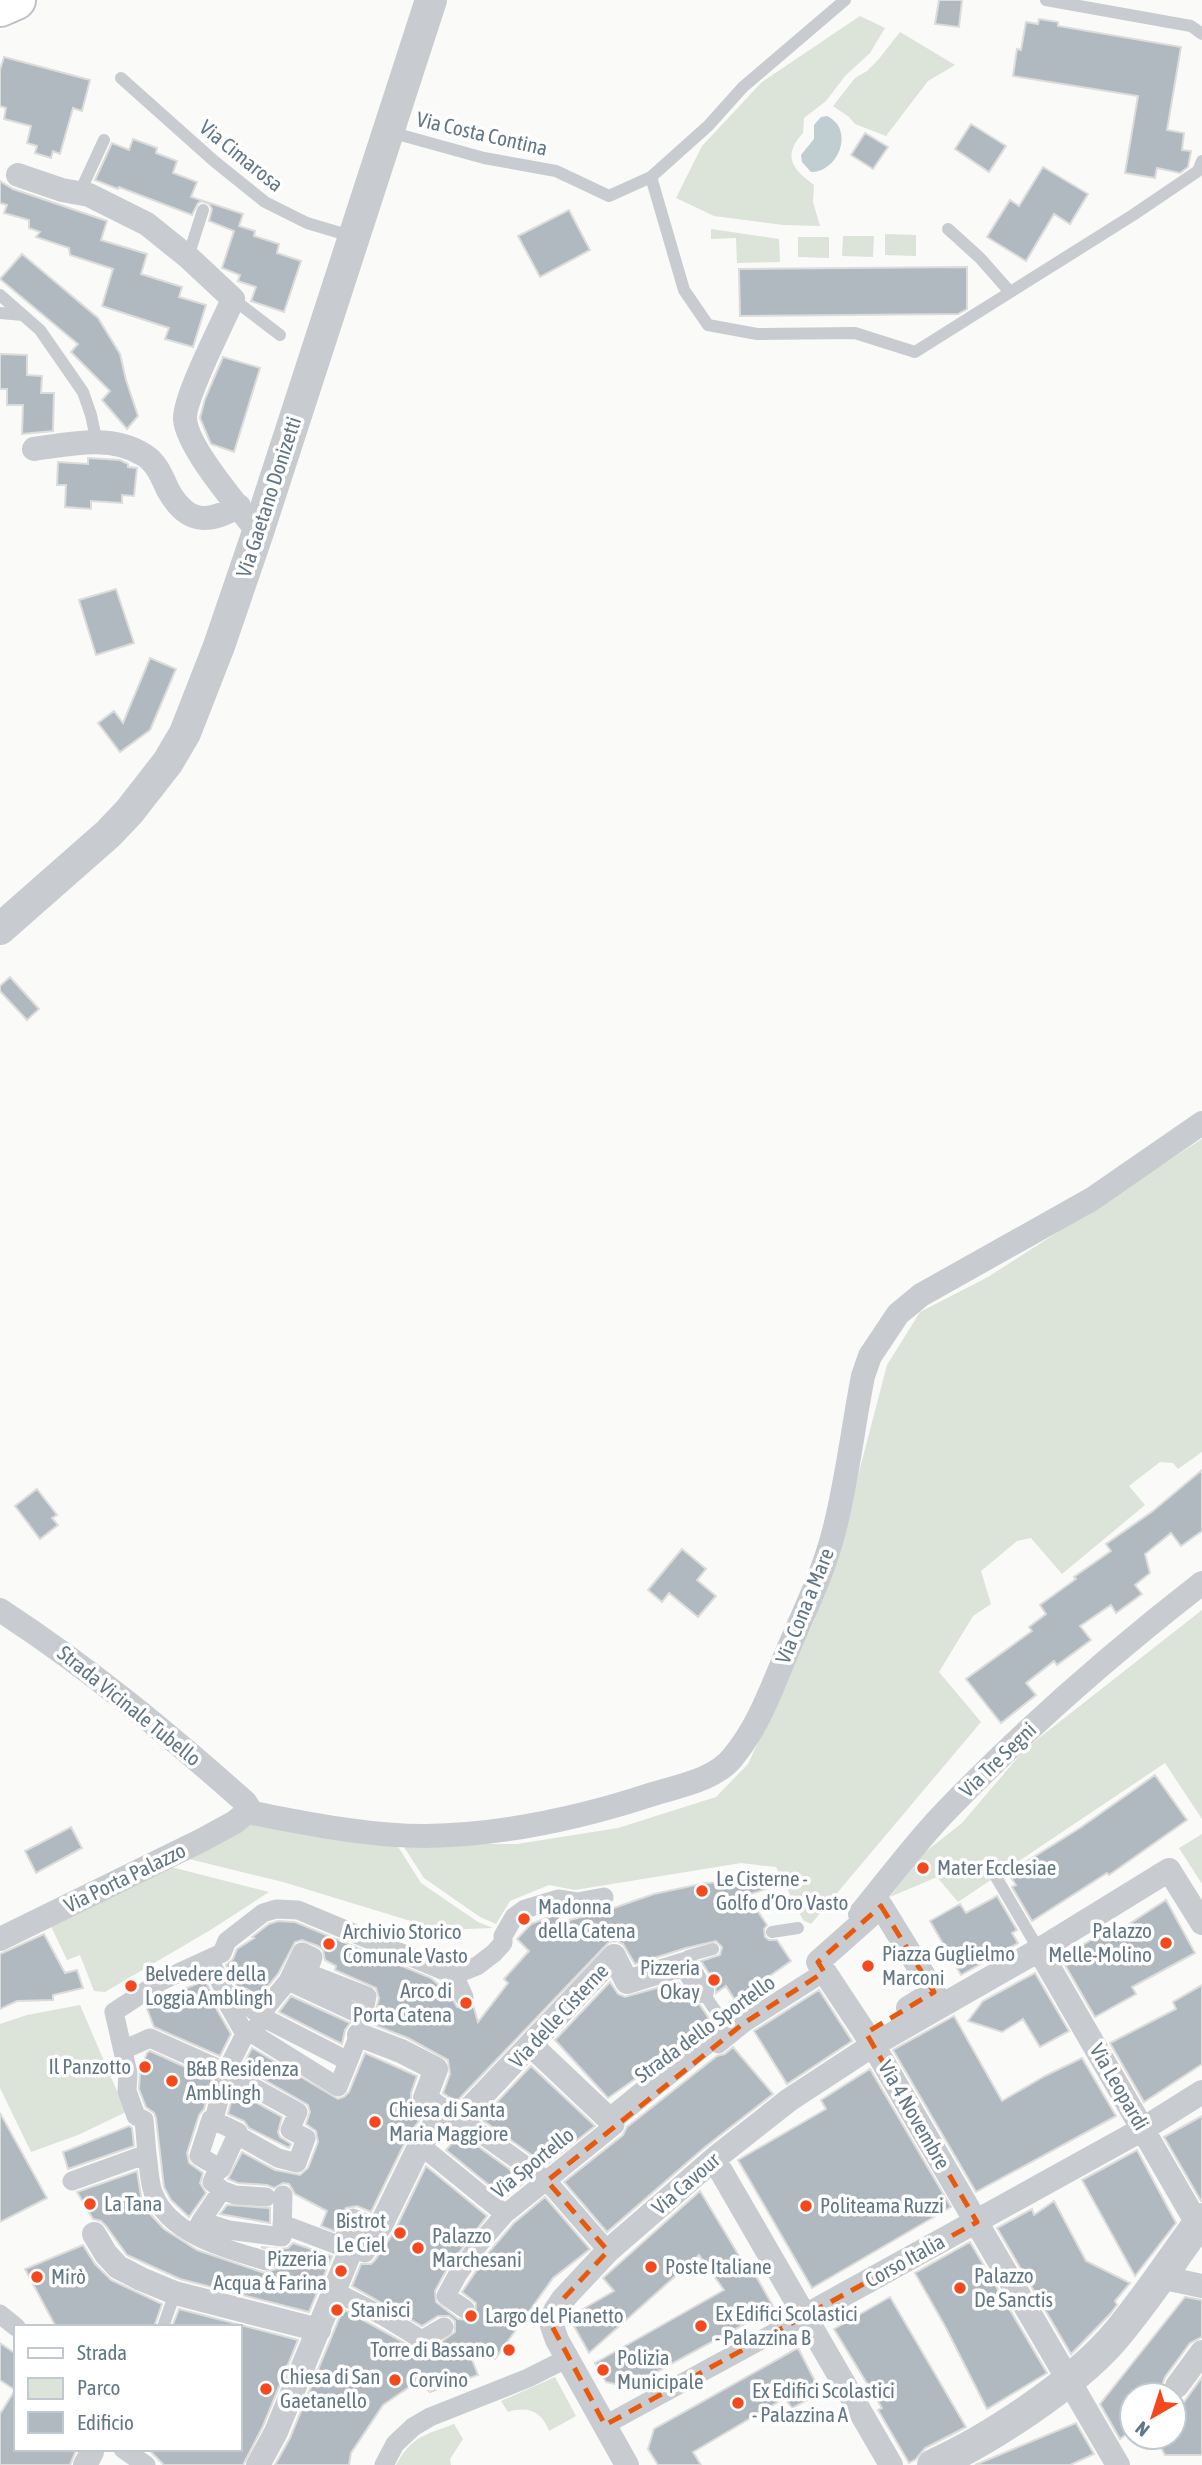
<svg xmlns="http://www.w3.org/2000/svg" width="1202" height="2465" font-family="'Asap Condensed',sans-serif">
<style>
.green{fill:#dce3d8}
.water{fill:#c0cdd1}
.building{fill:#b0b9c0;stroke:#dcdcda;stroke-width:2}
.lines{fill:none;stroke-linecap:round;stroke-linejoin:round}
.primary-casing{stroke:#bdc1c5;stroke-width:42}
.service{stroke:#c8ccd0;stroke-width:12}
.pedestrian{stroke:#c8ccd0;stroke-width:19}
.minor{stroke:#c8ccd0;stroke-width:24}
.tertiary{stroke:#c8ccd0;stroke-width:32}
.primary{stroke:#fff;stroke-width:38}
.marked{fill:none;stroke:#e8590c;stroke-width:5;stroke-dasharray:14 9;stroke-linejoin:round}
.poi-dot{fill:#f5481c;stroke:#fff;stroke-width:2.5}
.labels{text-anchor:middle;stroke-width:7;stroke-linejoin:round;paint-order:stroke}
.street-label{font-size:21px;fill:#627786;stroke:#fff}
.poi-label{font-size:21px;fill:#627786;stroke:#fff;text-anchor:start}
</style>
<rect width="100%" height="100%" fill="#fafaf8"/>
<path class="green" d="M 860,16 L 885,28 L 870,53 L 845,76 L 826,101 L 804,118 L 803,133 C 782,156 792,169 814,185 L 813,202 L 820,226 L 784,225 L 714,216 L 676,198 L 702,146 L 762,82 Z
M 900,32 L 955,65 L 928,81 L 886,136 L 855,124 L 849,117 L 833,106 L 855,78 L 867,71 L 878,60 Z
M 711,229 L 779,239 L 780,262 L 737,263 L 736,238 L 711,239 Z
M 885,234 L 916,235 L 916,256 L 885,255 Z
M 843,236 L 874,236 L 873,257 L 842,256 Z
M 798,237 L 829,237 L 829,258 L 798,257 Z
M 1202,1139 L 1202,1452 L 1178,1469 L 1173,1463 L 1160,1462 L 1129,1486 L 1145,1505 L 1062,1574 L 1031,1538 L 1017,1541 L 981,1571 L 991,1604 L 973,1616 L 939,1672 L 981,1722 L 811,1924 L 803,1920 L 776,1867 L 741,1863 L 575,1890 L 549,1885 L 510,1901 L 496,1924 L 480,1917 L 424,1878 L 402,1844 L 517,1844 L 618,1828 L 716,1797 L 748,1764 L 814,1621 L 854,1491 L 887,1365 L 920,1312 L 988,1277 Z
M 1202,1610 L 1202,1819 L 1165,1763 L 958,1902 L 937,1877 L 890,1897 L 920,1856 L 962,1823 L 1025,1749 Z
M 255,1821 L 397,1845 L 421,1883 L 478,1922 L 493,1928 L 440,1930 L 283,1882 L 185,1858 Z
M 1202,1834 L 1202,1884 L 1179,1848 Z
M 171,1867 L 269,1892 L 212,1929 L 105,1992 L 94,1991 L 80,1955 L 67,1960 L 49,1922 Z
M 80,2005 L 126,2112 L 78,2135 L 31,2152 L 0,2088 L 0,2024 L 27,2015 Z
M 555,2377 L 576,2416 L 549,2431 C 541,2411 529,2406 508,2412 L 501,2401 Z
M 454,2424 L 463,2439 L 450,2459 L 451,2465 L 396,2465 C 412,2436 425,2435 454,2424 Z"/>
<path class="water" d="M 827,116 C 855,129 839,172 811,172 L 802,162 L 801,155 L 814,139 L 814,125 L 821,117 Z"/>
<path class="building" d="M 939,0 L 962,0 L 959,27 L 935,24 Z
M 1039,19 L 1058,22 L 1058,26 L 1181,47 L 1167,130 L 1184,133 L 1182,150 L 1191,151 L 1188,167 L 1180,173 L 1157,168 L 1155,178 L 1125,173 L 1138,96 L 1013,76 L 1017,49 L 1021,50 L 1026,22 L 1038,24 Z
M 4,57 L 90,80 L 82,111 L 73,108 L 60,154 L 53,151 L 51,158 L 35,153 L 37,146 L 27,143 L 31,126 L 4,119 L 6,108 L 0,106 L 0,70 Z
M 971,124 L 1006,146 L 989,172 L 955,149 Z
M 865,133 L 888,147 L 873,169 L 851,155 Z
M 133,139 L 157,148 L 156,153 L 177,161 L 173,173 L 197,182 L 191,197 L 243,214 L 239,226 L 255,231 L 254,236 L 279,244 L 277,253 L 301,261 L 284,312 L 251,301 L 256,287 L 238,281 L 240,275 L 222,268 L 234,231 L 209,221 L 212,209 L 209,204 L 202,201 L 198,203 L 192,215 L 119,187 L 118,189 L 95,180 L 112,143 L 129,150 Z
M 1043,167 L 1088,194 L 1070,224 L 1054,214 L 1026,261 L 987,237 L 1010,200 L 1019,206 Z
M 0,181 L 13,189 L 107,221 L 101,240 L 147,254 L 141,274 L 182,287 L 179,297 L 206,305 L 193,347 L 165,339 L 169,328 L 102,306 L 113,269 L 70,255 L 69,248 L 36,237 L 40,232 L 29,228 L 29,220 L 4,213 L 7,205 L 0,203 Z
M 569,210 L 590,250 L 540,277 L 518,236 Z
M 22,254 L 98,318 L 120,354 L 126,380 L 138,416 L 127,429 L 102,400 L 110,391 L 71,352 L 78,344 L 0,279 Z
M 967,267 L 967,309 L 958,314 L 740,316 L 739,269 Z
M 0,354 L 27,355 L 27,375 L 42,376 L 41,393 L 54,393 L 53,431 L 22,434 L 23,405 L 7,405 L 7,389 L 0,389 Z
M 223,357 L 260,368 L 234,452 L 211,444 L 200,418 L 205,399 Z
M 88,458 L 120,460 L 128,464 L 128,467 L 137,468 L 134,496 L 122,495 L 122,503 L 91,501 L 91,509 L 65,507 L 66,485 L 57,485 L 58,462 L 88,464 Z
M 116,589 L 134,643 L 96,655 L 79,600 Z
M 150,658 L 176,669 L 150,730 L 120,752 L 98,723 L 114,711 L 123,723 Z
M 10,977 L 39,1009 L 27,1020 L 0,991 L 0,986 Z
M 1202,1470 L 1202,1531 L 1181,1546 L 1171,1533 L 1145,1554 L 1150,1573 L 1135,1585 L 1142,1594 L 1116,1613 L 1111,1605 L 1080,1626 L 1091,1640 L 1057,1665 L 1054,1661 L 1026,1683 L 1036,1695 L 1001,1723 L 966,1679 L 1032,1631 L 1029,1627 L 1046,1614 L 1040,1605 L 1076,1579 L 1074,1577 L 1111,1551 L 1106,1544 L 1153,1511 Z
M 37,1489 L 57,1515 L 52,1518 L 58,1525 L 40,1539 L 15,1506 Z
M 682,1549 L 706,1569 L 697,1580 L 716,1596 L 698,1617 L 669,1593 L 662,1602 L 648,1590 Z
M 1155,1775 L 1187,1820 L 1109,1875 L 1107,1873 L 1032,1921 L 1012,1887 L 1016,1885 L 1008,1873 L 1080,1828 Z
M 71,1827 L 82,1848 L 36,1873 L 25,1851 Z
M 778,1880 L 779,1885 L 747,1895 L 767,1925 L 764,1929 L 765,1937 L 769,1940 L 777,1940 L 791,1961 L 735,2000 L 726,1986 L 716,1993 L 715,1983 L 701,1961 L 720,1955 L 722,1947 L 716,1941 L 686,1948 L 635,1964 L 623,1944 L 617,1941 L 609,1942 L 456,2102 L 443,2093 L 450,2074 L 448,2060 L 408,2038 L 372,2024 L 379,1998 L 376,1988 L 335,1970 L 336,1966 L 325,1960 L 323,1950 L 318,1946 L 302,1940 L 295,1942 L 278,1974 L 258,1998 L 247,1989 L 237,1987 L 226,1965 L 233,1959 L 237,1949 L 254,1938 L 252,1937 L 269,1924 L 278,1921 L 295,1922 L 431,1978 L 450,1995 L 457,2007 L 464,2009 L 473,2005 L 478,2022 L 508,1983 L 504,1979 L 529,1951 L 517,1939 L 531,1924 L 557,1914 L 562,1922 L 608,1910 L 654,1894 L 705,1883 Z
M 997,1896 L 1017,1930 L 1012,1933 L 1018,1943 L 961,1975 L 930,1921 L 960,1904 L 966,1913 Z
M 1166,1900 L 1195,1953 L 1132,1987 L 1136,1994 L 1095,2017 L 1061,1958 L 1103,1933 L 1106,1939 Z
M 44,1934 L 65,1973 L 77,1970 L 83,1988 L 53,1995 L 53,2000 L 17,2001 L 0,2009 L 0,1954 Z
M 1035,1973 L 1069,2031 L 1040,2047 L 1023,2019 L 1002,2032 L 968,2021 L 983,2001 Z
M 205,1980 L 216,2002 L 217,2010 L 231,2034 L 220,2056 L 154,2027 L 146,2006 Z
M 610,1982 L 618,1994 L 625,1997 L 678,1982 L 689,1999 L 700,2005 L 710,2020 L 645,2072 L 608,2098 L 555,2040 Z
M 1202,1985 L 1202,2064 L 1144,2102 L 1110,2043 L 1176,2009 L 1173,2002 Z
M 819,1990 L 852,2041 L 787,2084 L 754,2031 Z
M 291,1996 L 350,2023 L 345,2030 L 342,2044 L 279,2012 Z
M 954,2016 L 1002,2101 L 1045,2076 L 1082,2058 L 1116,2116 L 976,2192 L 893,2050 Z
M 733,2047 L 773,2094 L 705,2147 L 607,2232 L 564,2182 L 623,2135 L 627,2127 L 717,2056 L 725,2054 Z
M 252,2048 L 338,2099 L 344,2097 L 349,2092 L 365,2053 L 417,2076 L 411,2093 L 411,2101 L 423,2115 L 407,2138 L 371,2212 L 357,2206 L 346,2208 L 334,2231 L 321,2226 L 327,2211 L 295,2194 L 289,2184 L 283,2183 L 274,2188 L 267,2185 L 238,2183 L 228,2179 L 242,2152 L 275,2170 L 300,2175 L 308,2168 L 318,2142 L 316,2131 L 306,2124 L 310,2112 L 308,2105 L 242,2067 Z
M 150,2051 L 212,2079 L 204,2109 L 199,2115 L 187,2153 L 189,2163 L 203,2173 L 200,2183 L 206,2193 L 189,2217 L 171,2200 L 164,2187 L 156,2118 L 154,2113 L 146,2107 L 139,2089 L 140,2072 L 147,2053 Z
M 531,2066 L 595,2126 L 546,2165 L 481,2119 Z
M 870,2069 L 951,2207 L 812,2288 L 738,2160 L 826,2109 L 821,2100 Z
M 234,2090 L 282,2117 L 278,2132 L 280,2137 L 291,2144 L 289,2148 L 249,2128 L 244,2121 L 228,2114 Z
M 0,2113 L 47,2198 L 0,2222 Z
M 1202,2116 L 1202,2201 L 1201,2201 L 1164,2137 Z
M 129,2126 L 132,2128 L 134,2146 L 68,2169 L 63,2152 Z
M 462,2135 L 526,2181 L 505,2198 L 446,2150 L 458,2136 Z
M 1137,2150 L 1176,2223 L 1135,2276 L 1082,2180 Z
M 426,2166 L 487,2216 L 448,2267 L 435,2291 L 436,2302 L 458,2319 L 470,2320 L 475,2315 L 476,2303 L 462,2292 L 489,2252 L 514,2223 L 545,2197 L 590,2249 L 553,2278 L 495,2359 L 467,2347 L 478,2375 L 430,2392 L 418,2381 L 383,2405 L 351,2453 L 349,2465 L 275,2465 L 290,2438 L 343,2309 L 421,2352 L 428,2351 L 455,2332 L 455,2321 L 449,2316 L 438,2316 L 422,2326 L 352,2286 L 361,2264 L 371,2264 L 375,2260 L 394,2232 Z
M 137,2171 L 141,2196 L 151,2215 L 164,2229 L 197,2250 L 264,2273 L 276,2269 L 279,2259 L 275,2252 L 261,2247 L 281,2249 L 288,2248 L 293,2243 L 332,2256 L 309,2312 L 180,2279 L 127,2255 L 106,2226 L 101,2221 L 93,2219 L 77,2192 Z
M 700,2191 L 744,2264 L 748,2262 L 774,2308 L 629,2387 L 606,2382 L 595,2363 L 724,2290 L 699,2255 L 589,2353 L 569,2317 L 614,2291 L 603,2278 Z
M 1054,2201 L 1086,2261 L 1130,2283 L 1115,2301 L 1117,2305 L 1110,2314 L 1071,2354 L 997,2228 L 1032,2209 L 1034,2215 Z
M 227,2205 L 270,2208 L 270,2223 L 220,2214 Z
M 970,2242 L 1047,2373 L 987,2409 L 945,2326 L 915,2273 Z
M 83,2245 L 95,2264 L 111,2280 L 162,2304 L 154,2327 L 56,2327 L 25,2269 Z
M 890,2297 L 966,2427 L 925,2448 L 916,2459 L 909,2463 L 878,2410 L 882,2408 L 834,2329 Z
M 1185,2297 L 1202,2300 L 1202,2337 L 1190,2343 L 1165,2377 L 1162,2385 L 1166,2395 L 1132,2395 L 1132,2430 L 1120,2439 L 1100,2404 Z
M 179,2309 L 298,2340 L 263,2426 L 243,2465 L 164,2465 L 148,2449 L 240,2449 L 240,2327 L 172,2327 Z
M 0,2343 L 16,2354 L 16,2449 L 74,2449 L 76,2450 L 70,2465 L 0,2465 L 0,2414 L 15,2390 L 0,2380 Z
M 798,2348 L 821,2393 L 792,2408 L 785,2398 L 693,2452 L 701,2465 L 658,2465 L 648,2449 L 654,2429 Z
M 1202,2377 L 1202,2455 L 1165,2455 L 1155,2437 L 1174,2437 L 1174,2416 Z
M 1076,2423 L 1094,2454 L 1070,2465 L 975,2465 Z"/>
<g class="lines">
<defs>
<path id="primary" d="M 0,7 L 16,0"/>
</defs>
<use href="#primary" class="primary-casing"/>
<path class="service" d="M 1046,0 L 1191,26 L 1202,34
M 121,78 L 214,161 L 265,202 L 307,223 L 354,237
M 390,132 L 484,158 L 556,171 L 609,196 L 651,177 L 708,126 L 743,87 L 845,0
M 651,177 L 684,290 L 708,325 L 757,334 L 855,333 L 915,352 L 1133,215 L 1198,171 L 1202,161
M 79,194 L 104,140
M 948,229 L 980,258 L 1010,292
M 188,257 L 203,210
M 0,295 L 40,330 L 83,392 L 91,415 L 97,443
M 233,299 L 280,335
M 0,313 L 23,315
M 996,1877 L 1039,1950
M 772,1932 L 798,1928
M 685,1964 L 688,1956 L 713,1949
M 702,1991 L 726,2026
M 163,2327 L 175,2293"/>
<path class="pedestrian" d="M 302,1952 L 313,1957 L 308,1973 L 367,1996 L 363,2016 L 288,1981 Z
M 209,1959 L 231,2004
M 454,1975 L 464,1997
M 240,1999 L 262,2017 L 253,2034 L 245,2034 L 228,2004 Z
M 260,2015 L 288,1981
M 262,2017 L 348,2061
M 253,2034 L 338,2087 L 359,2035
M 718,2044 L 744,2023 L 824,1972
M 123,2050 L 150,2038 L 226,2072 L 298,2112 L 290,2130 L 306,2138 L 297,2163 L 278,2158 L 237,2135
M 211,2119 L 238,2132 L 221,2169 L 199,2156 Z
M 460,2119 L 547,2181 L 608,2251
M 214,2120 L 226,2072 L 245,2034
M 420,2145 L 505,2214
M 147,2154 C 149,2166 149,2181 153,2192 C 168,2235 229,2250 267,2261
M 72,2181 L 147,2154 L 144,2120 L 136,2116 L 127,2091 L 128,2073 L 114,2012 L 161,1981 L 222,1953 L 227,1941 L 263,1913 L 276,1909 L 298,1910 L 454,1975 L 477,1966 L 494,1953 L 503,1943 L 503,1936 L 514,1917 L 525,1909 L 558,1899 L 577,1902 L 604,1897
M 222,2190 L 235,2195 L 266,2197
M 353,2218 L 381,2229 L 365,2253 L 342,2243 Z
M 201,2221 L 229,2230 L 282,2237 L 283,2195
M 282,2224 L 351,2250
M 196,2232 L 201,2221 L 222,2190 L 212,2182 L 219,2167
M 334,2291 L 383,2316 L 422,2340 L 444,2327
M 465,2309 L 446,2296 L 458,2274 L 479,2244 L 505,2214 L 615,2125 L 610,2120
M 0,2314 L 16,2327
M 605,2425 L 805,2316
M 123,2449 L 146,2465
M 384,2465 L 395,2444 L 413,2427 L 430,2417 L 528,2378 L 566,2359"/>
<path class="minor" d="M 18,175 L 62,190 L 89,195 L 147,224 L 188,257 L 233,299 C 223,323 184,397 185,419 C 187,448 239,507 258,532
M 34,449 C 69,444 112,434 144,455 C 157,463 162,477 168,490 C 187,524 208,524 239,506
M 0,1610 C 89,1668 166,1732 245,1802 L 249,1808 L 247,1812
M 247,1812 C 306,1823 365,1836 425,1836 C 502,1835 580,1818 653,1794 C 679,1786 715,1780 733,1757 C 757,1728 770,1693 784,1659 C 801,1618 823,1575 834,1531 C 847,1481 853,1427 863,1376 L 870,1356 L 898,1314 L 921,1295 L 1092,1199 L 1202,1123
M 860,1914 C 888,1880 915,1843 946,1811 C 1025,1729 1112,1653 1202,1583
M 0,1939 L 202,1840 L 235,1822 L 247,1812
M 1039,1950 L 1198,2225
M 908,2008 L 934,1992 L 881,1906 L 818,1962 L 873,2045 L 1118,2465
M 359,2035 L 401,2051 L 436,2069 L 425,2098 L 444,2112
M 532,2046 L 610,2120 L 726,2026
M 714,2159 L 891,2465
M 94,2234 L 106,2254 L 118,2267 L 141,2279 L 175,2293 L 319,2330
M 1160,2277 L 1202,2286
M 805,2316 L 1143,2129 L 1202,2092
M 1177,2386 L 1202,2352
M 85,2465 L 92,2452
M 258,2465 L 276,2432 L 351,2250 L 381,2225 L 420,2145 L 444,2112 L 458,2121 L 614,1956 L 627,1982 L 685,1964 L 702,1991
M 627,2465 L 557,2340 L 552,2326 L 555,2311 L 563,2299 L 608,2251 L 714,2159 L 789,2100 L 873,2045 L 1039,1950 L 1169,1870 L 1202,1923"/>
<path class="tertiary" d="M 0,929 L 108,834 L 129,812 L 168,762 L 185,733 L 219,646 L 258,532 L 431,0
M 933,2465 C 989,2440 1072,2385 1112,2340 C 1145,2302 1172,2259 1202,2219"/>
<use href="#primary" class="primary"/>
</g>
<path class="marked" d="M 881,1906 L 934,1992 L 866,2033 L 977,2222 L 605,2425 L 552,2326 L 563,2299 L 608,2251 L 547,2181 L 744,2023 L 824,1972 L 818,1962 Z"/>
<g class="poi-dot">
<circle cx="923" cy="1868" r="7"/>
<circle cx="702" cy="1891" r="7"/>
<circle cx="524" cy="1919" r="7"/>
<circle cx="1166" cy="1943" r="7"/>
<circle cx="329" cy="1944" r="7"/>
<circle cx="868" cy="1966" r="7"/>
<circle cx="714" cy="1980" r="7"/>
<circle cx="131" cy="1986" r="7"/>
<circle cx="466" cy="2003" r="7"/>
<circle cx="145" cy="2067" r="7"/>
<circle cx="172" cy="2081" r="7"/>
<circle cx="375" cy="2122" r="7"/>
<circle cx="90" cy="2204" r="7"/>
<circle cx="806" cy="2206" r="7"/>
<circle cx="400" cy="2233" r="7"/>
<circle cx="418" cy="2248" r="7"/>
<circle cx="651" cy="2267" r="7"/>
<circle cx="341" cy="2271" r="7"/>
<circle cx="37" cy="2277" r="7"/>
<circle cx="960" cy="2288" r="7"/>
<circle cx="337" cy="2310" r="7"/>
<circle cx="471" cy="2316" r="7"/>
<circle cx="701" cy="2326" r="7"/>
<circle cx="509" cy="2350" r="7"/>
<circle cx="603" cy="2370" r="7"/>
<circle cx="395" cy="2380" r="7"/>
<circle cx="266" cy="2389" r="7"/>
<circle cx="738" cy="2403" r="7"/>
</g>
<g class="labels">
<g class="street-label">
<text transform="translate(482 134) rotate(13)" y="7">Via Costa Contina</text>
<text transform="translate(241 156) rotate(39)" y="7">Via Cimarosa</text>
<text transform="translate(269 497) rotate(-72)" y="7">Via Gaetano Donizetti</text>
<text transform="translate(805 1606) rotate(-68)" y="7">Via Cona a Mare</text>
<text transform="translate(129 1706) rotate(39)" y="7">Strada Vicinale Tubello</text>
<text transform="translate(998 1760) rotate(-44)" y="7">Via Tre Segni</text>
<text transform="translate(125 1878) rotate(-26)" y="7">Via Porta Palazzo</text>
<text transform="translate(559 2016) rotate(-47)" y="7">Via delle Cisterne</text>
<text transform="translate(705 2029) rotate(-36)" y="7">Strada dello Sportello</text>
<text transform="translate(1119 2087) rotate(60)" y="7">Via Leopardi</text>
<text transform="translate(914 2115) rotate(60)" y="7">Via 4 Novembre</text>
<text transform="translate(533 2163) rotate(-39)" y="7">Via Sportello</text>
<text transform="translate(686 2184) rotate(-41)" y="7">Via Cavour</text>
<text transform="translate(905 2261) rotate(-29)" y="7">Corso Italia</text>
</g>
<g class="poi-label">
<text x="937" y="1875">Mater Ecclesiae</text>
<text x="716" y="1886">Le Cisterne -<tspan x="716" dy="24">Golfo d’Oro Vasto</tspan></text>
<text x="538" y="1914">Madonna<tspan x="538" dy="24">della Catena</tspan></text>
<text x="1152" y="1938" text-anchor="end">Palazzo<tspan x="1152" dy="24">Melle-Molino</tspan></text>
<text x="343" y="1939">Archivio Storico<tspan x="343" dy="24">Comunale Vasto</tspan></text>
<text x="882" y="1961">Piazza Guglielmo<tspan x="882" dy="24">Marconi</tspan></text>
<text x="700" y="1975" text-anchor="end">Pizzeria<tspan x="700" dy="24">Okay</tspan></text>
<text x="145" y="1981">Belvedere della<tspan x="145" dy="24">Loggia Amblingh</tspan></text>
<text x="452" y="1998" text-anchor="end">Arco di<tspan x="452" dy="24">Porta Catena</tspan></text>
<text x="131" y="2074" text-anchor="end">Il Panzotto</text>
<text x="186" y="2076">B&amp;B Residenza<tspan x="186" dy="24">Amblingh</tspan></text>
<text x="389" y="2117">Chiesa di Santa<tspan x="389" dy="24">Maria Maggiore</tspan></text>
<text x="104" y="2211">La Tana</text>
<text x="820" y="2213">Politeama Ruzzi</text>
<text x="386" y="2228" text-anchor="end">Bistrot<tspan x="386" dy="24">Le Ciel</tspan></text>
<text x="432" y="2243">Palazzo<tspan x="432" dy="24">Marchesani</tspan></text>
<text x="327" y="2266" text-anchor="end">Pizzeria<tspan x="327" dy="24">Acqua &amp; Farina</tspan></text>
<text x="665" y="2274">Poste Italiane</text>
<text x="974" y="2283">Palazzo<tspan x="974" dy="24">De Sanctis</tspan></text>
<text x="51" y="2284">Mirò</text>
<text x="351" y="2317">Stanisci</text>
<text x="715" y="2321">Ex Edifici Scolastici<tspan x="715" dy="24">- Palazzina B</tspan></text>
<text x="485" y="2323">Largo del Pianetto</text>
<text x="495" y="2357" text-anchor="end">Torre di Bassano</text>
<text x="617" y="2365">Polizia<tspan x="617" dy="24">Municipale</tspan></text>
<text x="280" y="2384">Chiesa di San<tspan x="280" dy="24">Gaetanello</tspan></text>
<text x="409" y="2387">Corvino</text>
<text x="752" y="2398">Ex Edifici Scolastici<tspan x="752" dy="24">- Palazzina A</tspan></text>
</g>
</g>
<rect x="14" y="2325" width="228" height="126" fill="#ffffff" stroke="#c0c9cf" stroke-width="2"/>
<rect x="28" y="2348" width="35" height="10" fill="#ffffff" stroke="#c0c9cf" stroke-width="2"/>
<text x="77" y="2360" font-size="21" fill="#627786">Strada</text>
<rect x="28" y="2378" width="35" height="21" fill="#dce3d8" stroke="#c0c9cf" stroke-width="2"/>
<text x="77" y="2395" font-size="21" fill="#627786">Parco</text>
<rect x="28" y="2412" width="35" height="21" fill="#b0b9c0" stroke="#c0c9cf" stroke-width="2"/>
<text x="77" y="2430" font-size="21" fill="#627786">Edificio</text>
<g transform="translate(1153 2416) rotate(219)"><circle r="33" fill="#ffffff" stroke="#c0c9cf" stroke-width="2"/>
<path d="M0-5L12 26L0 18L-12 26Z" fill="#f5481c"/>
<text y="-10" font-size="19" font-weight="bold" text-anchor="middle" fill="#627786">N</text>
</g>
</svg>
